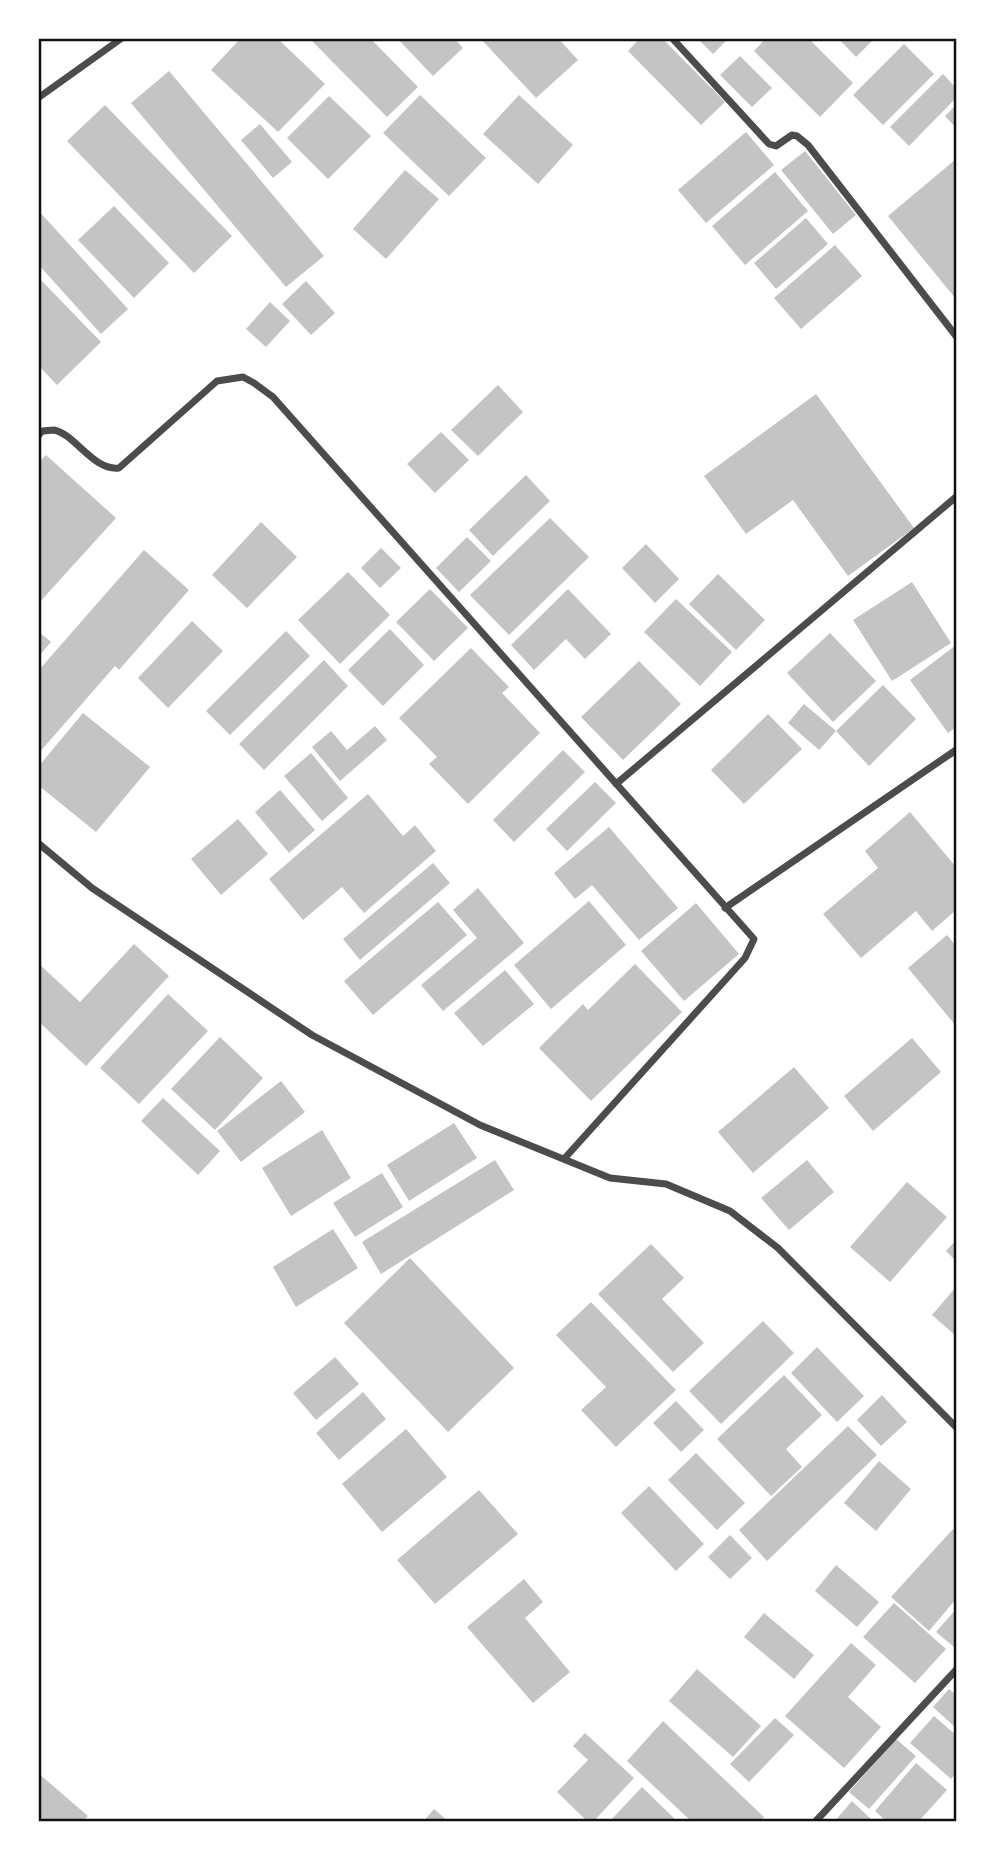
<svg xmlns="http://www.w3.org/2000/svg" width="995" height="1860" font-family="'DM Sans',sans-serif">
<style>
.building{fill:#c4c4c4}
.lines{fill:none;stroke-linecap:round;stroke-linejoin:round}
.minor{stroke:#4c4c4c;stroke-width:7}
.neatline{fill:none;stroke:#111;stroke-width:2.5}
</style>
<rect width="100%" height="100%" fill="#fff"/>
<path class="building" d="M 241,38 L 277,38 L 325,84 L 278,132 L 211,70 Z
M 309,38 L 370,38 L 418,87 L 387,117 Z
M 397,38 L 454,38 L 463,48 L 433,76 Z
M 480,38 L 558,38 L 578,60 L 536,98 Z
M 640,38 L 662,38 L 725,102 L 701,125 L 628,51 Z
M 697,38 L 729,38 L 713,54 Z
M 766,38 L 808,38 L 853,83 L 820,117 L 754,51 Z
M 838,38 L 875,38 L 856,57 Z
M 904,44 L 934,74 L 883,125 L 853,95 Z
M 740,56 L 772,88 L 752,107 L 720,75 Z
M 169,71 L 324,256 L 286,287 L 131,103 Z
M 943,74 L 956,88 L 956,98 L 909,146 L 890,127 Z
M 420,95 L 486,158 L 449,196 L 383,133 Z
M 519,95 L 573,145 L 538,184 L 483,134 Z
M 329,96 L 371,136 L 328,179 L 287,138 Z
M 105,105 L 232,236 L 194,273 L 67,141 Z
M 956,105 L 956,128 L 945,116 Z
M 260,124 L 292,162 L 273,178 L 241,140 Z
M 746,132 L 774,165 L 706,223 L 678,190 Z
M 805,151 L 856,215 L 833,234 L 781,170 Z
M 956,159 L 956,299 L 888,216 Z
M 405,170 L 439,199 L 386,259 L 353,229 Z
M 775,172 L 808,211 L 745,265 L 712,226 Z
M 114,206 L 169,263 L 134,298 L 78,240 Z
M 38,210 L 128,309 L 101,334 L 38,264 Z
M 806,218 L 828,244 L 776,289 L 754,263 Z
M 835,245 L 862,276 L 801,329 L 774,298 Z
M 38,277 L 101,342 L 57,385 L 38,365 Z
M 306,281 L 335,313 L 311,335 L 282,304 Z
M 270,302 L 290,321 L 266,347 L 246,329 Z
M 498,385 L 523,412 L 478,456 L 451,430 Z
M 816,394 L 914,528 L 848,576 L 793,500 L 746,534 L 704,476 Z
M 441,432 L 469,460 L 435,493 L 407,464 Z
M 46,455 L 116,518 L 38,604 L 38,463 Z
M 526,475 L 550,501 L 493,556 L 469,530 Z
M 550,518 L 589,557 L 509,635 L 470,595 Z
M 261,522 L 297,557 L 247,608 L 212,575 Z
M 467,537 L 491,561 L 459,592 L 436,568 Z
M 646,544 L 679,579 L 655,603 L 622,568 Z
M 381,548 L 401,568 L 380,588 L 361,568 Z
M 144,550 L 189,590 L 119,670 L 115,666 L 38,754 L 38,671 Z
M 348,572 L 390,615 L 340,664 L 298,620 Z
M 718,574 L 765,620 L 736,650 L 689,604 Z
M 912,582 L 951,643 L 892,681 L 853,620 Z
M 430,589 L 468,628 L 434,661 L 396,622 Z
M 568,589 L 611,634 L 585,659 L 566,639 L 534,670 L 511,645 Z
M 676,599 L 732,652 L 700,686 L 644,632 Z
M 192,621 L 223,651 L 168,708 L 138,678 Z
M 390,629 L 424,665 L 383,706 L 348,670 Z
M 38,631 L 51,642 L 38,657 Z
M 286,631 L 310,656 L 230,735 L 206,711 Z
M 830,633 L 876,681 L 833,722 L 787,673 Z
M 956,645 L 956,727 L 948,733 L 910,680 Z
M 471,648 L 509,687 L 502,693 L 540,733 L 468,804 L 429,764 L 437,757 L 399,718 Z
M 324,660 L 348,686 L 264,770 L 239,744 Z
M 639,661 L 681,704 L 623,760 L 581,717 Z
M 883,685 L 916,719 L 869,766 L 836,731 Z
M 804,704 L 836,731 L 819,750 L 788,723 Z
M 83,713 L 150,767 L 96,832 L 38,785 L 38,767 Z
M 768,714 L 802,749 L 744,804 L 711,770 Z
M 375,726 L 387,740 L 340,781 L 312,747 L 331,731 L 347,750 Z
M 563,750 L 585,772 L 514,842 L 493,820 Z
M 311,753 L 348,798 L 322,821 L 284,776 Z
M 595,782 L 616,803 L 567,851 L 546,829 Z
M 280,790 L 315,830 L 289,853 L 255,812 Z
M 368,794 L 403,836 L 415,825 L 436,851 L 364,913 L 342,887 L 303,920 L 269,879 Z
M 910,812 L 956,867 L 956,910 L 932,931 L 916,911 L 861,958 L 823,914 L 878,868 L 865,851 Z
M 238,819 L 268,854 L 221,895 L 191,859 Z
M 609,827 L 678,908 L 639,940 L 592,885 L 575,899 L 554,873 Z
M 433,863 L 450,883 L 360,960 L 343,939 Z
M 478,888 L 524,943 L 443,1011 L 421,985 L 477,938 L 453,910 Z
M 589,901 L 626,945 L 551,1009 L 514,965 Z
M 438,902 L 467,935 L 373,1015 L 344,981 Z
M 696,903 L 739,954 L 684,1001 L 641,951 Z
M 947,935 L 956,946 L 956,1026 L 908,968 Z
M 134,944 L 169,976 L 86,1066 L 38,1021 L 38,963 L 80,1002 Z
M 635,964 L 682,1012 L 591,1101 L 539,1048 L 583,1004 L 588,1010 Z
M 505,970 L 534,1004 L 483,1046 L 454,1013 Z
M 168,994 L 208,1031 L 139,1104 L 100,1068 Z
M 220,1037 L 263,1078 L 215,1130 L 171,1089 Z
M 912,1038 L 941,1072 L 873,1131 L 844,1096 Z
M 794,1067 L 829,1108 L 753,1173 L 718,1132 Z
M 281,1081 L 305,1112 L 241,1162 L 217,1131 Z
M 163,1098 L 220,1151 L 198,1175 L 141,1121 Z
M 454,1123 L 477,1158 L 409,1201 L 387,1165 Z
M 322,1130 L 351,1178 L 291,1216 L 262,1168 Z
M 495,1160 L 514,1190 L 381,1274 L 362,1242 Z
M 807,1160 L 834,1192 L 789,1230 L 761,1198 Z
M 382,1173 L 403,1207 L 355,1237 L 333,1203 Z
M 907,1182 L 947,1217 L 890,1282 L 850,1247 Z
M 333,1229 L 358,1268 L 296,1307 L 273,1267 Z
M 956,1240 L 956,1261 L 946,1251 Z
M 651,1244 L 684,1278 L 662,1299 L 704,1343 L 673,1372 L 598,1294 Z
M 410,1258 L 514,1368 L 448,1432 L 344,1323 Z
M 956,1287 L 956,1336 L 932,1315 Z
M 591,1302 L 676,1390 L 616,1447 L 581,1410 L 606,1387 L 556,1335 Z
M 763,1321 L 794,1353 L 721,1424 L 689,1391 Z
M 817,1347 L 864,1396 L 837,1422 L 791,1373 Z
M 335,1357 L 359,1384 L 316,1420 L 293,1393 Z
M 784,1375 L 822,1415 L 786,1449 L 802,1467 L 771,1496 L 717,1439 Z
M 363,1392 L 386,1419 L 339,1460 L 316,1433 Z
M 882,1395 L 907,1422 L 881,1446 L 857,1420 Z
M 676,1401 L 704,1430 L 681,1452 L 653,1423 Z
M 848,1426 L 877,1455 L 767,1561 L 739,1530 Z
M 406,1429 L 447,1477 L 382,1532 L 342,1484 Z
M 696,1453 L 745,1503 L 717,1530 L 668,1480 Z
M 879,1461 L 911,1489 L 876,1531 L 844,1503 Z
M 649,1486 L 704,1544 L 676,1571 L 621,1513 Z
M 479,1490 L 518,1534 L 435,1604 L 397,1560 Z
M 953,1529 L 956,1532 L 956,1599 L 929,1631 L 891,1597 Z
M 730,1535 L 752,1558 L 730,1579 L 708,1557 Z
M 836,1565 L 879,1602 L 857,1627 L 815,1591 Z
M 524,1579 L 543,1602 L 525,1618 L 570,1672 L 533,1703 L 467,1627 Z
M 894,1603 L 946,1649 L 915,1683 L 863,1637 Z
M 956,1609 L 956,1644 L 954,1647 L 936,1632 Z
M 764,1613 L 814,1655 L 794,1679 L 744,1637 Z
M 851,1643 L 876,1665 L 848,1697 L 881,1727 L 844,1768 L 785,1716 Z
M 697,1669 L 761,1726 L 733,1757 L 669,1701 Z
M 949,1689 L 956,1695 L 956,1728 L 933,1707 Z
M 934,1716 L 956,1735 L 956,1773 L 951,1779 L 910,1743 Z
M 775,1718 L 794,1735 L 749,1782 L 730,1764 Z
M 663,1721 L 764,1817 L 760,1822 L 692,1822 L 627,1761 Z
M 585,1733 L 634,1778 L 593,1822 L 588,1822 L 557,1792 L 588,1760 L 573,1746 Z
M 896,1739 L 916,1756 L 869,1809 L 849,1792 Z
M 916,1763 L 947,1790 L 918,1822 L 887,1822 L 875,1811 Z
M 38,1773 L 88,1816 L 82,1822 L 38,1822 Z
M 642,1787 L 678,1822 L 609,1822 Z
M 852,1801 L 874,1822 L 834,1822 Z
M 434,1809 L 449,1822 L 423,1822 Z"/>
<g class="lines">
<path class="minor" d="M 672,38 L 769,144 L 776,146 L 792,135 L 797,136 L 808,145 L 956,336
M 38,98 L 122,38
M 38,436 L 42,431 C 46,431 50,430 54,430 C 75,434 93,471 119,468 L 217,381 L 243,377 L 254,383 L 273,397 L 754,939 L 745,958 L 564,1159
M 616,784 L 956,497
M 38,843 L 92,888 L 312,1035 L 480,1125 L 610,1178 L 666,1184 L 730,1211 L 778,1248 L 956,1427
M 725,908 L 956,750
M 815,1822 L 956,1670"/>
</g>
<rect width="995" height="1860" fill="none" stroke="#ffffff" stroke-width="80"/>
<rect x="40" y="40" width="915" height="1780" class="neatline"/>
</svg>
